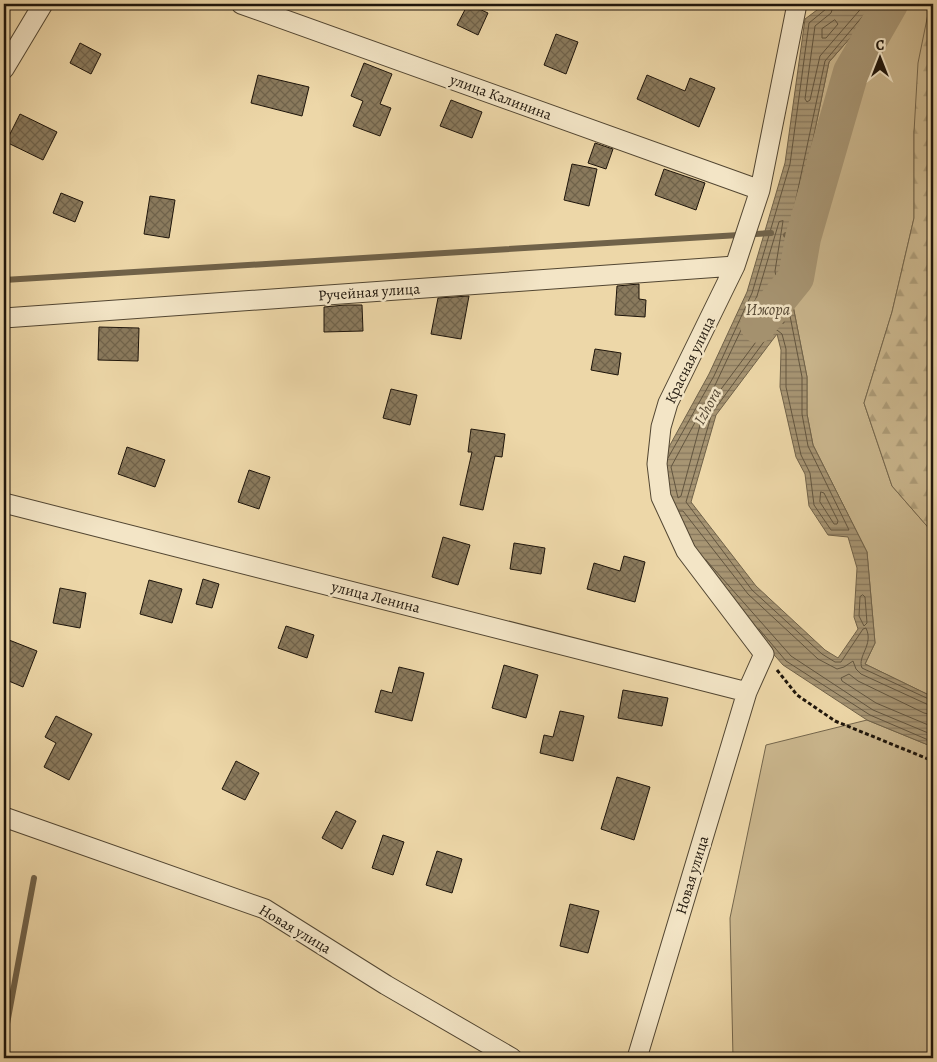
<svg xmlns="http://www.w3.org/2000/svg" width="937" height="1062" font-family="Alegreya,serif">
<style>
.grass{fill:#cab68d;stroke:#74664c}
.forest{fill:url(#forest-firs);stroke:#74664c}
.water{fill:url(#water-rules);stroke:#706249;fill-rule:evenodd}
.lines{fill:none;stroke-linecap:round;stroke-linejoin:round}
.shore{stroke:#62553f;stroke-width:1}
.stream{stroke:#706249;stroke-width:6}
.river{stroke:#a79573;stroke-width:36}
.building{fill:url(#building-cross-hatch);stroke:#1e150b}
.street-casing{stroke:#524632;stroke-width:21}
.path{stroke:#1e150b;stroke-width:3;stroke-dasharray:4 2.5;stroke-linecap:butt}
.street{stroke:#f3e5c6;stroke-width:19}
.labels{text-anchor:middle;stroke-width:5;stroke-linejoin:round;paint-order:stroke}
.street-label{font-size:15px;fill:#1e150b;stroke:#f3e5c6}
.water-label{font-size:16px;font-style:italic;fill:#554835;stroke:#f3e5c6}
</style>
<defs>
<pattern id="forest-firs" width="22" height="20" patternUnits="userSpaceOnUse" patternTransform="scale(1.25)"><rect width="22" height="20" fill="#cab68d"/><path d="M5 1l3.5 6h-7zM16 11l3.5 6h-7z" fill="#ad9c78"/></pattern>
<pattern id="water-rules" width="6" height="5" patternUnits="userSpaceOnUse" patternTransform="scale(1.25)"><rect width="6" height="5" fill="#a79573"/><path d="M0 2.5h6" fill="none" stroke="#87785d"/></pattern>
<pattern id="building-cross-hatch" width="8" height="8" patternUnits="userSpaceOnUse" patternTransform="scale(1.25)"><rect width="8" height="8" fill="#8a7a5d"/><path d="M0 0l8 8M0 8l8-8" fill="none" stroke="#70634b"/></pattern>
</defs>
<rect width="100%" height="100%" fill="#edd7a8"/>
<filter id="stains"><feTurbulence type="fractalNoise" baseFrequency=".004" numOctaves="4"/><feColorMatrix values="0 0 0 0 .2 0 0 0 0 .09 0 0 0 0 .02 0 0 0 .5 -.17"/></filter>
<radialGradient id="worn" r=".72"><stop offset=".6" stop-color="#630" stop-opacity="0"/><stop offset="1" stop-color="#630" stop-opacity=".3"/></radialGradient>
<path class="grass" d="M 880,4 L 930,4 L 914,132 L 914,218 L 892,312 L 864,403 L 892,486 L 933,533 L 933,697 L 865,664 L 875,643 L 867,552 L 813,445 L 807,414 L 807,377 L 786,270 L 829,62 Z
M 867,720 L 933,747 L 933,1058 L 733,1058 L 730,918 L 766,745 Z"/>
<path class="forest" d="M 930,4 L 933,4 L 933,533 L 892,486 L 864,403 L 892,312 L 914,218 L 914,132 L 918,63 Z"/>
<path class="water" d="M 825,4 L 880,4 L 829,62 L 786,270 L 807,377 L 807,414 L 813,445 L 867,552 L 875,643 L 865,664 L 933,697 L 933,747 L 867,720 L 783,665 L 672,538 L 659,465 L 709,374 L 747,292 L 785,163 L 805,19 ZM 777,334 L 781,350 L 780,387 L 796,457 L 805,474 L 809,506 L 828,535 L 848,537 L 857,568 L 854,617 L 858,629 L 838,658 L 825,650 L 756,586 L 691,502 L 716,415 Z"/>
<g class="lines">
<path class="shore" d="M 834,4 L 831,13 L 815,26 L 805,99 L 807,102 L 810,100 L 820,56 L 865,4
M 873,4 L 825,61 L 781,270 L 802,377 L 802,414 L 808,446 L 849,530 L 831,530 L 814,505 L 810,473 L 801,455 L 786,387 L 786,349 L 782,334 L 777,330 L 771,332 L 712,413 L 686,502 L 752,590 L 822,654 L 835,662 L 841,662 L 863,629 L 866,628 C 874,645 857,656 862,668 L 933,701
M 835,20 L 838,24 L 826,38 L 822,38 L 822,29 Z
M 783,221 L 775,271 L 784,323 L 773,324 L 767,327 L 713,400 L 710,401 L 709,398 L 757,296 L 779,222 Z
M 770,291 L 775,315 L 765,320 L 752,332 L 750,329 L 766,292 Z
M 703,414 L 681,496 L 678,498 L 671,467 L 699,415 Z
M 668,458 L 714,376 L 752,293 L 790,164 L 809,23 L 826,9 L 827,4
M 821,492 L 824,493 L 838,521 L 837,524 L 834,524 L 820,502 Z
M 679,511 L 683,511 L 748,594 L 818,659 L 837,669 L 844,667 L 853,661 L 856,669 L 861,674 L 933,707
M 706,560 L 791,656 L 873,710 L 933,735
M 863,595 L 865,597 L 867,623 L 864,626 L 859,616 L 860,597 Z
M 759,629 L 786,661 L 870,715 L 933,742
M 933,715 L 924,713 L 858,681 L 849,674 L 841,678 L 842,681 L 876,703 L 933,727"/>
<path class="stream" d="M 786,235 L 803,238
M 4,280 L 771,233
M 4,1040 L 34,878"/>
<path class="river" d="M 758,325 L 796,278 L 803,238 L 851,72 L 890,4"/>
</g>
<path class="building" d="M 468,4 L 488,13 L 478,35 L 457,25 Z
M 556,34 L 578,42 L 566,74 L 544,65 Z
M 80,43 L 101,54 L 91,74 L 70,63 Z
M 364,63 L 392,74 L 380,104 L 391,108 L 380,136 L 353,126 L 363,101 L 351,96 Z
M 258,75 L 309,87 L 302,116 L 251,103 Z
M 647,75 L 685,91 L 690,78 L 715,88 L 699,127 L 637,99 Z
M 451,100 L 482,112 L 472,138 L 440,126 Z
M 20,114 L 57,132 L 43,160 L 6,142 Z
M 595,143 L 613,149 L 606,169 L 588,163 Z
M 572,164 L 597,169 L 589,206 L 564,200 Z
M 664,169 L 705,183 L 696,210 L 655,195 Z
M 61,193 L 83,202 L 75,222 L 53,213 Z
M 150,196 L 175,200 L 169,238 L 144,234 Z
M 639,284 L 639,299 L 646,300 L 645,317 L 615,315 L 617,286 Z
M 469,296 L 461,339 L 431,334 L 438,298 Z
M 345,305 L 362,305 L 363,331 L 324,332 L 324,307 Z
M 99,327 L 139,328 L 138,361 L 98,360 Z
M 595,349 L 621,353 L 618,375 L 591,370 Z
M 391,389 L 417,395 L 410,425 L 383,418 Z
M 471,429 L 505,434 L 502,457 L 495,456 L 483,510 L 460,505 L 472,452 L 468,452 Z
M 127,447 L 165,460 L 155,487 L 118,474 Z
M 249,470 L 270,477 L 259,509 L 238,502 Z
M 443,537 L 470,545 L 458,585 L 432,577 Z
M 514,543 L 545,548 L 541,574 L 510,569 Z
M 624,556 L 645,562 L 635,602 L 587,589 L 594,563 L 620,571 Z
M 203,579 L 219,584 L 212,608 L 196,604 Z
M 149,580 L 182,589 L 172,623 L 140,614 Z
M 60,588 L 86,593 L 80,628 L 53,623 Z
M 286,626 L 314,635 L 307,658 L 278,648 Z
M 4,638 L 37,651 L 23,687 L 4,679 L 10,660 L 4,658 Z
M 504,665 L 538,675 L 526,718 L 492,708 Z
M 399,667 L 424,673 L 412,721 L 375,712 L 381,690 L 392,693 Z
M 623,690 L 668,698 L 662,726 L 618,718 Z
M 560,711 L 584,716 L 573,761 L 540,753 L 544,735 L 553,737 Z
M 56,716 L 92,734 L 69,780 L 44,767 L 56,743 L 45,737 Z
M 236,761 L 259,773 L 245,800 L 222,789 Z
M 617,777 L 650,787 L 634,840 L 601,829 Z
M 336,811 L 356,821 L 342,849 L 322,838 Z
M 383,835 L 404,842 L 393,875 L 372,868 Z
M 437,851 L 462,859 L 452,893 L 426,885 Z
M 570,904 L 599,911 L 588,953 L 560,946 Z"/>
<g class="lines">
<defs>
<path id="street" d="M 241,4 L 760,190
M 4,69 L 43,4
M 4,318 L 735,266
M 4,503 L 747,692
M 4,817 L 265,909 L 386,985 L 512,1058
M 637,1058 L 747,692 L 764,654 L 686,551 L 661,497 L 657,464 L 661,427 L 668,403 L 735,266 L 760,190 L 797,4"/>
</defs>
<use href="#street" class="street-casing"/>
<path class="path" d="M 777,670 L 797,695 L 835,721 L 933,761"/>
<use href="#street" class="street"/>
</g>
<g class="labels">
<g class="street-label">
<text transform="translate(501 97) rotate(20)" y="5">улица Калинина</text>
<text transform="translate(369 292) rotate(-4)" y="5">Ручейная улица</text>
<text transform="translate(690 360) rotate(-64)" y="5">Красная улица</text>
<text transform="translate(376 597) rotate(14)" y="5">улица Ленина</text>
<text transform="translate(692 875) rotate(-73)" y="5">Новая улица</text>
<text transform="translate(295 929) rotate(31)" y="5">Новая улица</text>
</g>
<g class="water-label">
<text x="768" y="315">Ижора</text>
<text transform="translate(707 406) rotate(-61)" y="6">Izhora</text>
</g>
</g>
<rect width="937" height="1062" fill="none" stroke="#edd7a8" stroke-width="20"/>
<rect x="5" y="5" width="927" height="1052" fill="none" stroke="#1e150b" stroke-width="2.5"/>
<rect x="10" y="10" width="917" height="1042" fill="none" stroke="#1e150b"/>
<g transform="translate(880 58)" stroke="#f3e5c6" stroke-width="4" paint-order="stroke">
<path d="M0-4L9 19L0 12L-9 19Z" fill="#1e150b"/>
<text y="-8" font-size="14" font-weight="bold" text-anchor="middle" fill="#1e150b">С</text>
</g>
<rect width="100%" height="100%" filter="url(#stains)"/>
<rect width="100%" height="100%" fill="url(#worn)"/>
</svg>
